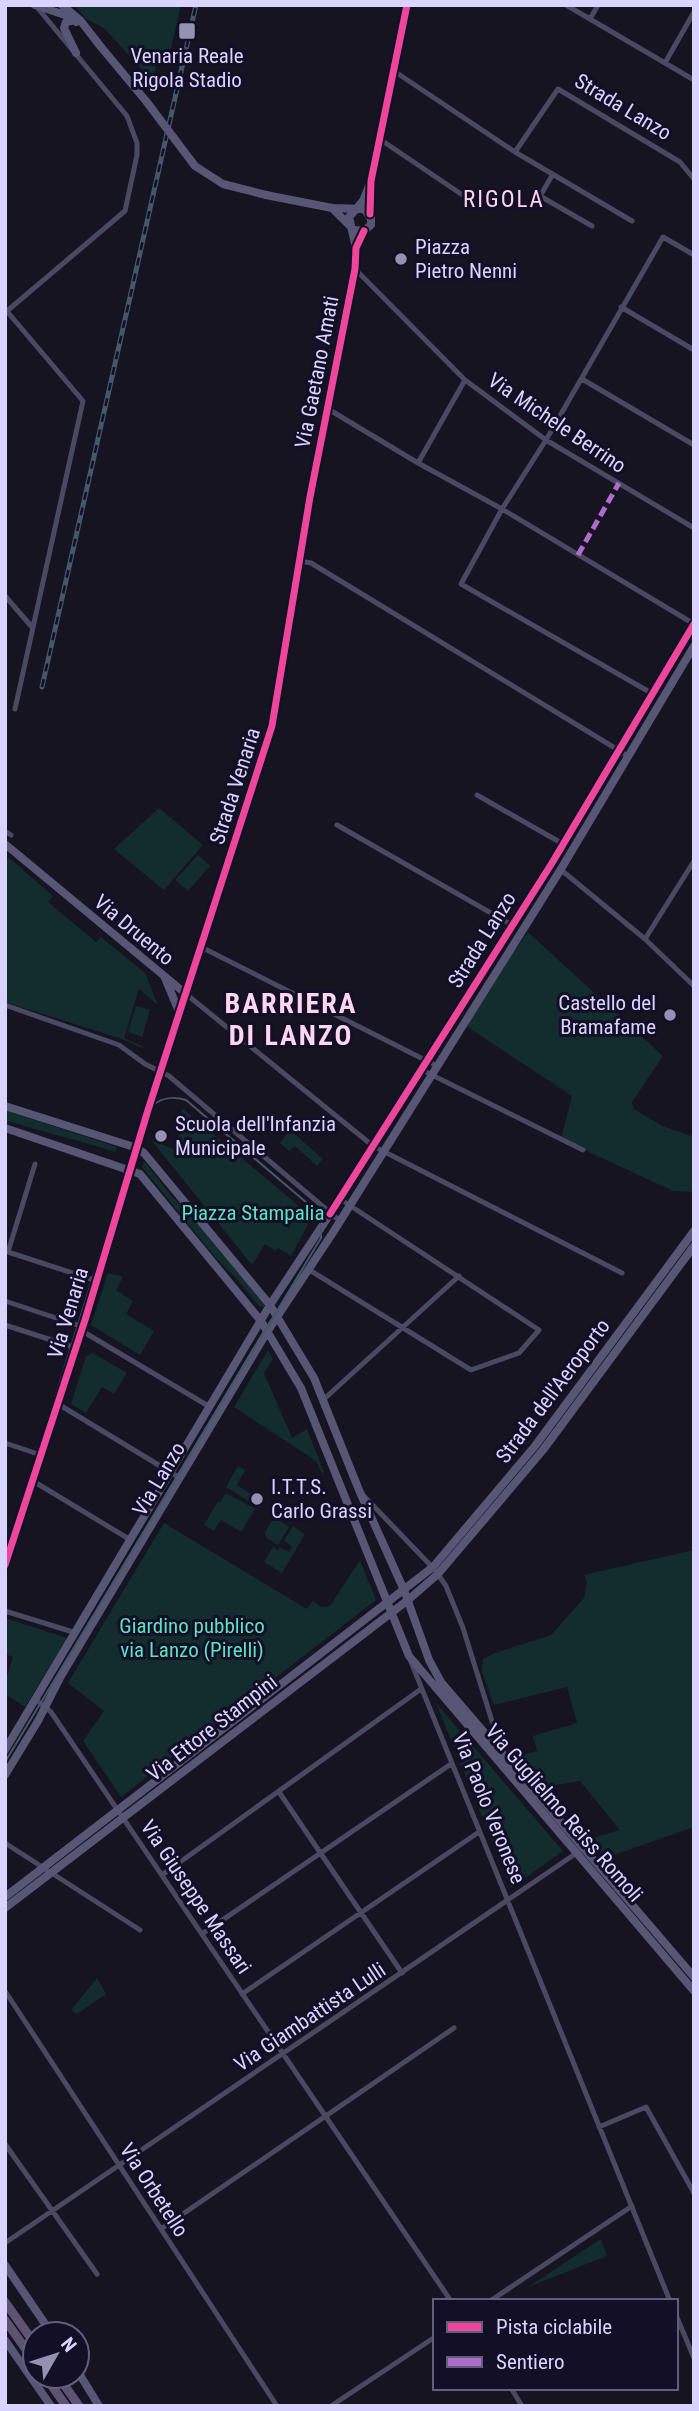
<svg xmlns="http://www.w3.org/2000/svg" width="699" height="2411" font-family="'Roboto Condensed',sans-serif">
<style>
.green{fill:#132c2d}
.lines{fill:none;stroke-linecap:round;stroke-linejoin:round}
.street{stroke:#4a4962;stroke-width:5}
.secondary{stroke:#575674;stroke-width:8}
.primary{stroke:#5e5373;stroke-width:9}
.tram{stroke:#43596b;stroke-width:2}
.rail-casing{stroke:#43596b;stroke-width:5}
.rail{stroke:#130f26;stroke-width:2.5;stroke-dasharray:8;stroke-linecap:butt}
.secondary-bridge{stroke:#575674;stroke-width:8}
.quiet{stroke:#b06ccc;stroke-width:5;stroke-dasharray:10 5;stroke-linecap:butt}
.cycleway-casing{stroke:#130f26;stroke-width:11}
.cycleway{stroke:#ed469a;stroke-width:7}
.poi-dot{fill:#9591b1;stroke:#130f26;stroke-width:2.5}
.labels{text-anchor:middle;stroke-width:6;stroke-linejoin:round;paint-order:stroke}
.poi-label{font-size:21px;fill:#d9d4ff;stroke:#130f26;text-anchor:start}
.street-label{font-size:21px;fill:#d9d4ff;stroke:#130f26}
.park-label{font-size:21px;fill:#5fe0c0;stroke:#130f26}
.neighbourhood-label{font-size:23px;letter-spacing:2px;fill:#ffd6f0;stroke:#130f26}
.district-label{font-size:28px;font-weight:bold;letter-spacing:2px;fill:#ffd6f0;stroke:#130f26}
</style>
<rect width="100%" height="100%" fill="#161421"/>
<path class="green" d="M 75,5 L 181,5 L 170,53 L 159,51 L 154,75 L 161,85 L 155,84 L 105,29 L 85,18 Z
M 159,808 L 203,845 L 164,890 L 114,849 Z
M 198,855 L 210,866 L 188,891 L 175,880 Z
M 8,857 L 53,896 L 48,902 L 96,942 L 101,937 L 145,973 L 158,1005 L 139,989 L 124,1038 L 142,1046 L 142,1048 L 122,1039 L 5,1002 L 5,869 Z
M 528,932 L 663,1056 L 632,1102 L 634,1109 L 662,1126 L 694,1137 L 694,1192 L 673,1191 L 561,1139 L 572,1096 L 463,1024 Z
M 136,1006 L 150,1010 L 142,1037 L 128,1032 Z
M 182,1108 L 312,1217 L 291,1256 L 278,1248 L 276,1251 L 265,1244 L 252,1265 L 152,1141 L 174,1149 L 184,1123 L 181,1120 Z
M 5,1110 L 117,1147 L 115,1152 C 79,1140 42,1132 5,1120 Z
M 290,1130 L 323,1159 L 317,1166 L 295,1146 L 289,1151 L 280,1143 Z
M 144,1161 L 173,1198 L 190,1213 L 258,1297 L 260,1297 L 265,1304 L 264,1307 L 259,1306 L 234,1276 L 215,1257 L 142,1167 Z
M 108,1273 L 123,1277 L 116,1290 L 133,1301 L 126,1314 L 154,1331 L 140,1355 L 91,1325 Z
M 268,1350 L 273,1359 L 264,1373 L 292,1438 L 307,1429 L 324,1472 L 322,1474 L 316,1461 L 234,1407 Z
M 93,1353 L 127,1373 L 114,1394 L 102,1387 L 86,1413 L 71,1404 L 86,1356 Z
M 238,1466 L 245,1470 L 237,1485 L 260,1500 L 257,1506 L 226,1487 Z
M 226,1493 L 255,1509 L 241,1532 L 221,1520 L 214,1531 L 204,1525 L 218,1501 L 220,1502 Z
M 277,1519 L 289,1527 L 278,1545 L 266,1538 L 265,1532 L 271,1522 Z
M 164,1523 L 307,1609 L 313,1601 L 321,1607 L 330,1606 L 360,1560 L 376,1600 L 121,1797 L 83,1741 L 104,1711 L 68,1683 Z
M 293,1526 L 305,1534 L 282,1573 L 264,1562 L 273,1547 L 278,1550 L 280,1547 L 289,1552 L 292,1546 L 284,1541 Z
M 694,1550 L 694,1827 L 605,1858 L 590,1839 L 620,1830 L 580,1781 L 544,1787 L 516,1757 L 537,1751 L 533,1736 L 577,1723 L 567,1687 L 494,1705 L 482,1672 L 483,1659 L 495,1653 L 551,1635 L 584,1598 L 587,1582 L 584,1575 Z
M 5,1618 L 67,1638 L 25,1707 L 5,1694 L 6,1679 L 13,1657 L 5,1654 Z
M 436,1703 L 563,1851 L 511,1888 Z
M 97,1978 L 106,1994 L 77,2014 L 71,2010 Z
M 601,2239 L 607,2256 L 528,2287 Z"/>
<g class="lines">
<path class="street" d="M 566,5 L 694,80
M 590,19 L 598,5
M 665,63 L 694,12
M 394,71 L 515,152 L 632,221
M 381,140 L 470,200
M 515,152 L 558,89 L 680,162 L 694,179
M 553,174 L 540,196 L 592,226
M 355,269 L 465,380 L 546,440 L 694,528
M 621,307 L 694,350
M 5,309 L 83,401 L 15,709
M 7,311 L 125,211 L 137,155 L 137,143 L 127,116 L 36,6
M 582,379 L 694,445
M 328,409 L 418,463 L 502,509 L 694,624
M 418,463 L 465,380
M 299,561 L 311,563 L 628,756
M 5,596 L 32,627
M 653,694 L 461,584 L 502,509 L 546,440 L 663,237 L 694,255
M 477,795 L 563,844
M 337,825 L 512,925
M 5,831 L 11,835
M 560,869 L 645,939 L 694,986
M 645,939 L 694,861
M 201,947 L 437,1066
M 186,994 L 373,1146 L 622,1273
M 5,1005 L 119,1045 L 145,1064 L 169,1076 L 340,1221
M 422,1070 L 583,1150
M 5,1251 L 97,1281
M 8,1252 L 35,1164
M 308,1269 L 471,1370 L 519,1353 L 539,1330 L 340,1199
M 5,1301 L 83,1327
M 5,1325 L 76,1348
M 82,1331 L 210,1407
M 323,1400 L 459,1276
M 58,1404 L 180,1478
M 5,1443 L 41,1455
M 33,1481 L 129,1539
M 362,1494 L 435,1570 L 446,1586 L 463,1628 L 501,1750
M 5,1611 L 73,1632
M 411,1662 L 670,2301
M 35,1699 L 51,1712 L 451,2301
M 279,1792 L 402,1973
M 5,1843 L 140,1930
M 162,1875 L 421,1689
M 202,1934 L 451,1764
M 5,1991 L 277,2406
M 242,1994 L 479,1832
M 599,2127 L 646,2107 L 694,2193
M 5,2144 L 97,2274
M 161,2229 L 454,2028
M 5,2243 L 578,1852
M 490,2301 L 632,2206
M 676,2315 L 694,2358
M 511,2388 L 522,2406
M 331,2406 L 435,2337"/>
<path class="secondary" d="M 35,5 L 65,15 L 76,22
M 62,5 L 80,20 L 101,47
M 75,20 L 66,22 L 64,28 L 76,53
M 266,195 L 332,208 L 364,209 L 371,218 L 371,225 L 364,231 L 356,248
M 332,208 L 354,230 L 364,231
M 370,214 L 372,184
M 5,844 L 186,994
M 165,978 L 180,1014
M 5,1106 L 134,1147 L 144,1153 L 270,1305 L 314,1378 L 359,1490 L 404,1590 L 429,1660 L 441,1682 L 694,1977
M 5,1128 L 140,1174 L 261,1321 L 301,1388 L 409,1656 L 694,1991
M 5,1565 L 85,1320 L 148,1110 L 272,726 L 310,497 L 355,269 L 356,248 L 349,217 L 363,201 L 371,181 L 407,5
M 5,1750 L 270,1305 L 330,1214 L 552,863 L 694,624
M 5,1775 L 38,1721 L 61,1676 L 267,1332 L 332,1234 L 561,869 L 694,646
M 5,1897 L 433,1567 L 535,1446 L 694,1231
M 5,1908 L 408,1600 L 438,1574 L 543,1450 L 694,1246
M 5,2265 L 52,2334
M 5,2340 L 51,2406
M 77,2370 L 99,2406"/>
<path class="primary" d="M 5,2302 L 35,2344
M 5,2320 L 35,2362
M 45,2376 L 66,2406
M 58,2376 L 79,2406"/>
<path class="tram" d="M 5,1556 L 143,1119 C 152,1101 167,1094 186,1100 L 314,1209 L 321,1223 L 321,1238 L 5,1762"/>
<defs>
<path id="rail" d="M 42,687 L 196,5"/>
</defs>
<use href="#rail" class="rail-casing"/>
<use href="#rail" class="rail"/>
<path class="secondary-bridge" d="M 101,47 L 146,101 L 195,166 L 223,184 L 266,195"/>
<path class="quiet" d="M 578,555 L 619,483"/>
<defs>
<path id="cycleway" d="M 370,214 L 371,181 L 407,5
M 330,1214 L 552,863 L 694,624
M 5,1565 L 85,1320 L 148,1110 L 272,726 L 310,497 L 355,269 L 356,248 L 364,231"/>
</defs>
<use href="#cycleway" class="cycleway-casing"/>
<use href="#cycleway" class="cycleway"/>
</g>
<g class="poi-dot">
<rect x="178" y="22" width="18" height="18" rx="3.5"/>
<circle cx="401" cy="259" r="7"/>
<circle cx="670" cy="1015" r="7"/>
<circle cx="161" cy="1136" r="7"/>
<circle cx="257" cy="1499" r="7"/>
</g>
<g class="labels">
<g class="poi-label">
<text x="187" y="63" text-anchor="middle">Venaria Reale<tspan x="187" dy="24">Rigola Stadio</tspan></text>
<text x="415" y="254">Piazza<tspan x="415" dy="24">Pietro Nenni</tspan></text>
<text x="656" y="1010" text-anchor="end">Castello del<tspan x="656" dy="24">Bramafame</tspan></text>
<text x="175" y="1131">Scuola dell'Infanzia<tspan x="175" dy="24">Municipale</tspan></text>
<text x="271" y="1494">I.T.T.S.<tspan x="271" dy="24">Carlo Grassi</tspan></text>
</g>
<g class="street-label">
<text transform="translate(623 107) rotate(31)" y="7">Strada Lanzo</text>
<text transform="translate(317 372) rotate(-79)" y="7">Via Gaetano Amati</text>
<text transform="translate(557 423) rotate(34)" y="7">Via Michele Berrino</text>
<text transform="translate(235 786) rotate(-72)" y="7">Strada Venaria</text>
<text transform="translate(134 930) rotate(40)" y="7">Via Druento</text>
<text transform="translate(482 940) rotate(-58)" y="7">Strada Lanzo</text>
<text transform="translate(68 1313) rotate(-73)" y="7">Via Venaria</text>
<text transform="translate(553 1391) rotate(-53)" y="7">Strada dell'Aeroporto</text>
<text transform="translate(159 1479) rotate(-59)" y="7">Via Lanzo</text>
<text transform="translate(212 1728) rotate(-38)" y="7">Via Ettore Stampini</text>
<text transform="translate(489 1808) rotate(68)" y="7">Via Paolo Veronese</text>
<text transform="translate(564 1813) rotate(49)" y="7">Via Guglielmo Reiss Romoli</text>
<text transform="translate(196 1897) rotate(56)" y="7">Via Giuseppe Massari</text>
<text transform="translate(310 2017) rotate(-34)" y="7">Via Giambattista Lulli</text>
<text transform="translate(154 2190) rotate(57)" y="7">Via Orbetello</text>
</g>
<g class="park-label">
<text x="253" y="1220">Piazza Stampalia</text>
<text x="192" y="1633">Giardino pubblico<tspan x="192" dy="24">via Lanzo (Pirelli)</tspan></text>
</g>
<g class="neighbourhood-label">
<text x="504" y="207">RIGOLA</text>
</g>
<g class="district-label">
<text x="291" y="1013">BARRIERA<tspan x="291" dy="32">DI LANZO</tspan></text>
</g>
</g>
<rect width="699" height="2411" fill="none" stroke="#d9d4ff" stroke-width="14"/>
<rect x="433" y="2299" width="245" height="91" fill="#130f26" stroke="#625e7d" stroke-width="2"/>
<rect x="447" y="2322" width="35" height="10" fill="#ed469a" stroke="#625e7d" stroke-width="2"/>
<text x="496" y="2334" font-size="21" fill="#d9d4ff">Pista ciclabile</text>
<rect x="447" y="2357" width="35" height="10" fill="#b06ccc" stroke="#625e7d" stroke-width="2"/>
<text x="496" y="2369" font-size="21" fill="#d9d4ff">Sentiero</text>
<g transform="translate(56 2355) rotate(51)"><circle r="33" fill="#130f26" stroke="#625e7d" stroke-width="2"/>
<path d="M0-5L12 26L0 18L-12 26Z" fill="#9591b1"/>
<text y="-10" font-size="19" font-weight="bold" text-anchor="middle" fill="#d9d4ff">N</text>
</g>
</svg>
